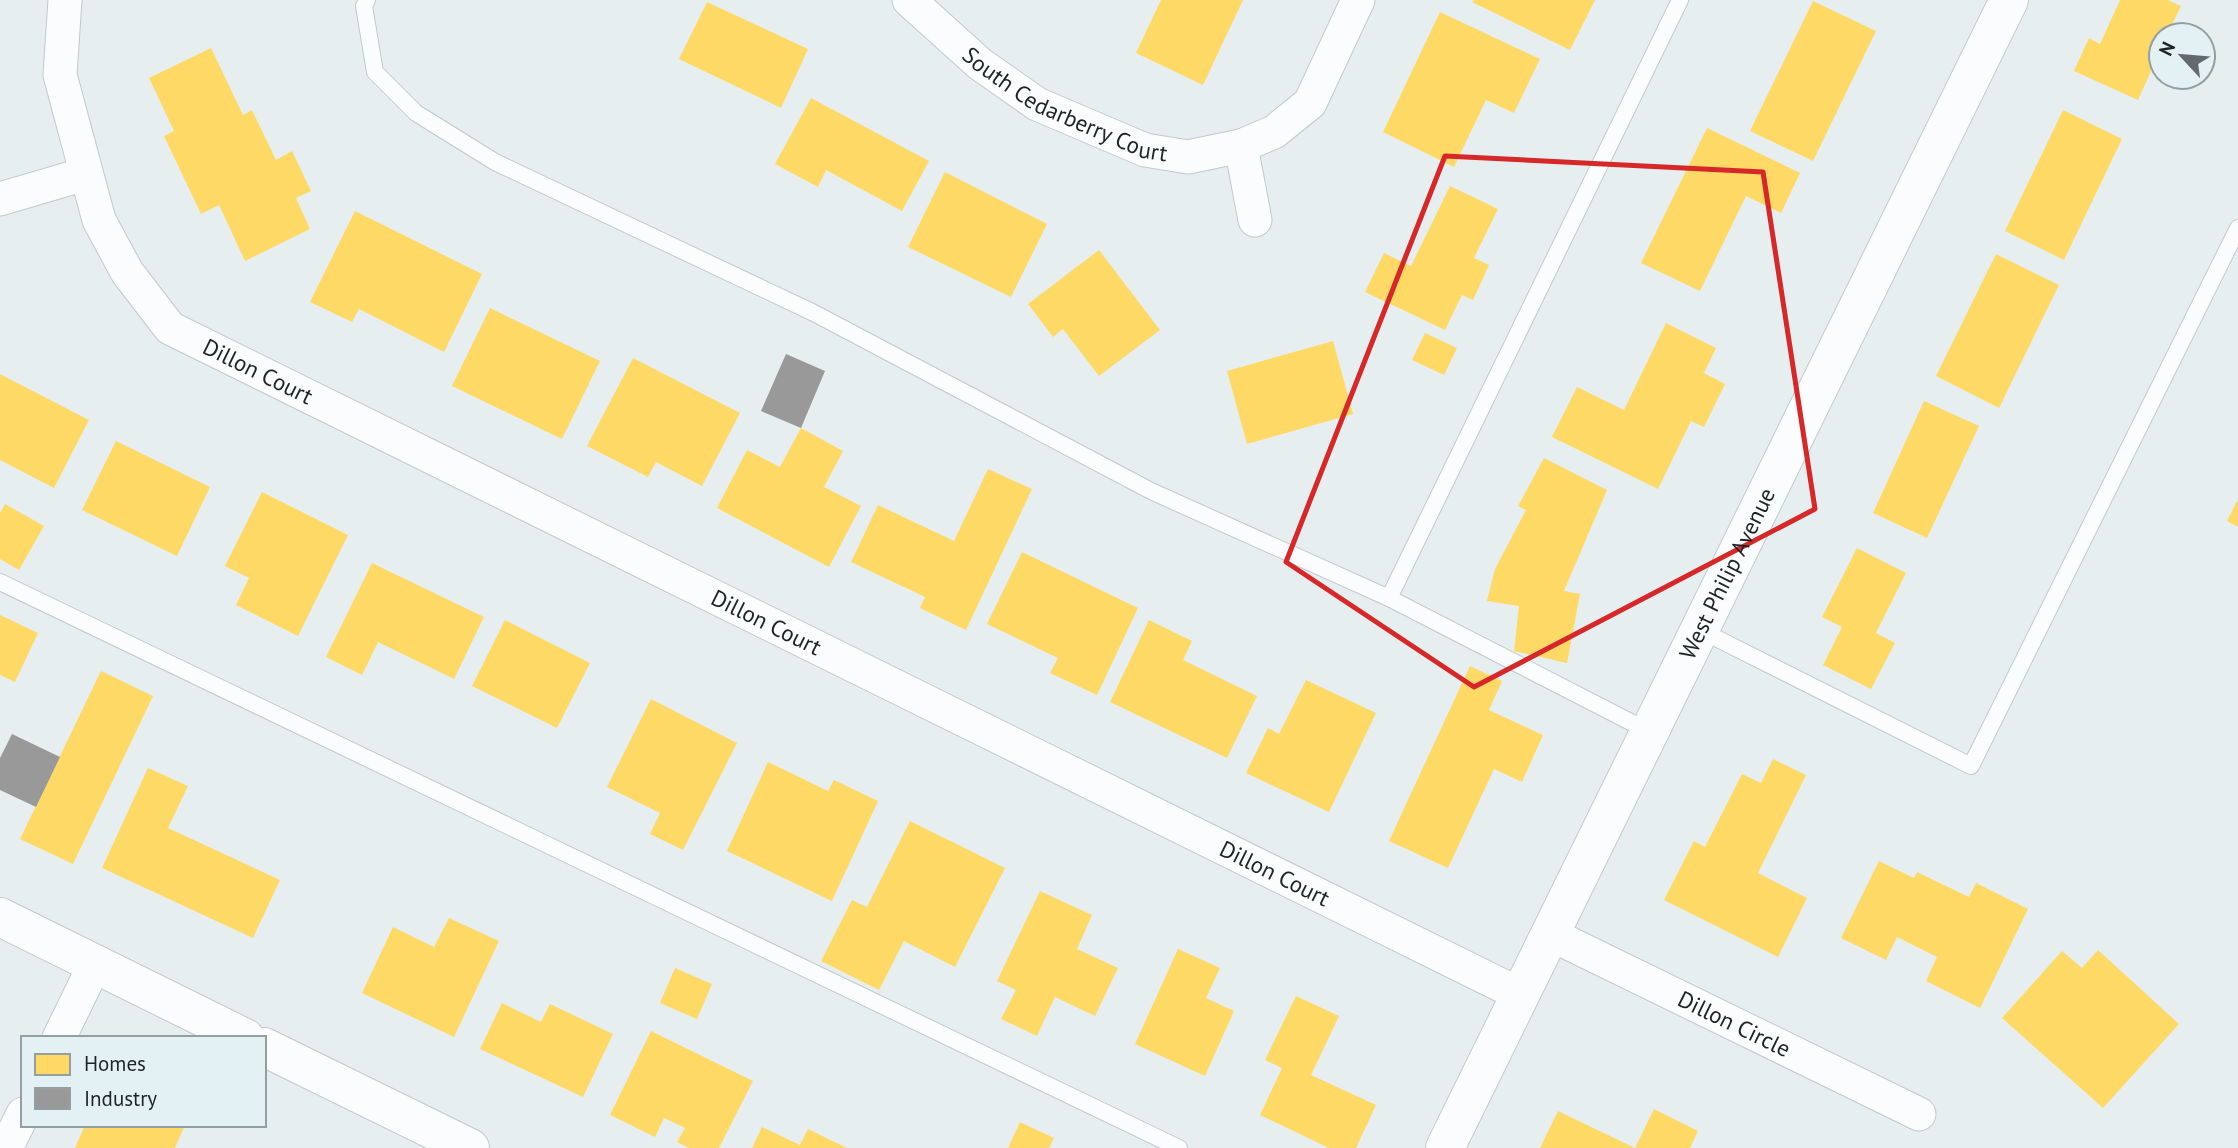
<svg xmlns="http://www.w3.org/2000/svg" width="2238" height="1148" font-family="'PT Sans',sans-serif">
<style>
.homes{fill:#ffd966}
.industry{fill:#999}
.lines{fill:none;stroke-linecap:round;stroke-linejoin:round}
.lane-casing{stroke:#c3c9cb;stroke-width:18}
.street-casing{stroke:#c3c9cb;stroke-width:35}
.secondary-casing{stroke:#c3c9cb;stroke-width:40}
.lane{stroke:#fbfcfd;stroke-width:16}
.street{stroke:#fbfcfd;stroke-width:33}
.secondary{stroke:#fbfcfd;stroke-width:38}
.marked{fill:none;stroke:#d62828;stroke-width:5;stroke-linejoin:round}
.labels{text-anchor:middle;stroke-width:7;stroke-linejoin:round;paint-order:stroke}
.street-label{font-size:23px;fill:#1e2324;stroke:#e3f1f4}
</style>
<rect width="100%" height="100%" fill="#e7eef0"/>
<path class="homes" d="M 1161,0 L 1243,0 L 1203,85 L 1136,53 Z
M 1474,0 L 1595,0 L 1570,50 L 1472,2 Z
M 2120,0 L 2168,0 L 2181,6 L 2167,35 L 2161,35 L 2161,49 L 2138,100 L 2074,71 L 2089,38 L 2100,44 Z
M 1813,1 L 1876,31 L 1813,161 L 1750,131 Z
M 707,2 L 808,49 L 781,108 L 679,59 Z
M 1440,12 L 1540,59 L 1514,113 L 1486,100 L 1454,167 L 1383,132 Z
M 211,48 L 243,115 L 252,110 L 276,160 L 292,151 L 311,191 L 296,198 L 310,229 L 245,261 L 219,205 L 201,214 L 164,136 L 174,131 L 149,78 Z
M 811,98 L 929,161 L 902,211 L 826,170 L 818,187 L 775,164 Z
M 2063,110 L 2122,139 L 2064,260 L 2005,231 Z
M 1707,128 L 1800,173 L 1781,213 L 1746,196 L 1700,291 L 1641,263 Z
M 945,172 L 1047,224 L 1011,297 L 908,247 Z
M 1450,186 L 1498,209 L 1474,258 L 1489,265 L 1473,300 L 1462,295 L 1445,330 L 1365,292 L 1384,253 L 1411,266 Z
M 355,211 L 482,274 L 444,352 L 359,309 L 352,322 L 310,302 Z
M 1099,250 L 1160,330 L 1099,376 L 1063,329 L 1053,337 L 1028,304 Z
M 1996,254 L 2059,285 L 1999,408 L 1936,376 Z
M 490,308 L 600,361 L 562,439 L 452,386 Z
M 1666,323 L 1716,348 L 1704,373 L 1725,384 L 1704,427 L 1691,421 L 1658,489 L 1552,437 L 1577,387 L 1624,410 Z
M 1425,333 L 1457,348 L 1444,375 L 1412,360 Z
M 1333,341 L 1353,414 L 1247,444 L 1227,371 Z
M 633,358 L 740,413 L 702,486 L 656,462 L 648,477 L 587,446 Z
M 0,374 L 89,420 L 54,488 L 0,460 Z
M 1924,401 L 1979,426 L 1927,538 L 1873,513 Z
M 801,428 L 843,451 L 824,487 L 861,506 L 829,567 L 717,508 L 747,450 L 780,467 Z
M 116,441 L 210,487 L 177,556 L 82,510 Z
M 1544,458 L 1607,490 L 1564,591 L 1580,594 L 1567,663 L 1514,651 L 1519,606 L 1487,601 L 1495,569 L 1526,510 L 1518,506 Z
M 988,469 L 1032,489 L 966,630 L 920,608 L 925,597 L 851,562 L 878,505 L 954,541 Z
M 262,492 L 348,535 L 298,636 L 236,605 L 249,578 L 225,566 Z
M 2238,499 L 2238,527 L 2227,521 Z
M 5,504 L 44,526 L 19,570 L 0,559 L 0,513 Z
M 1857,548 L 1906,573 L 1876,633 L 1895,643 L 1871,689 L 1823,665 L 1842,627 L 1822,617 Z
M 1022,552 L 1138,608 L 1097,695 L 1050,673 L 1058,658 L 987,624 Z
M 372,563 L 484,617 L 454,679 L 378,642 L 362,675 L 326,657 Z
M 0,615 L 38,633 L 15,682 L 0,675 Z
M 505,620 L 590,663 L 557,728 L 472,686 Z
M 1149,620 L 1192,641 L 1183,660 L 1257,696 L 1227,758 L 1110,702 Z
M 1470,666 L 1502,681 L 1489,710 L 1543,735 L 1522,782 L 1494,769 L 1448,868 L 1389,841 Z
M 101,671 L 153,696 L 73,864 L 20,839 Z
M 1306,680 L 1376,713 L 1329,812 L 1246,773 L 1268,728 L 1279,734 Z
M 651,699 L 737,743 L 683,850 L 650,834 L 660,813 L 607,787 Z
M 1773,759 L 1806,775 L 1758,873 L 1807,898 L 1778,957 L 1664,900 L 1694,841 L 1705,847 L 1742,774 L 1761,783 Z
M 768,762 L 828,791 L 834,780 L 878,801 L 832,901 L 727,851 Z
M 148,768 L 188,786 L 168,828 L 280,880 L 253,938 L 102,868 Z
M 910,821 L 1005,868 L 955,967 L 904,941 L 879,990 L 821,961 L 852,900 L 867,907 Z
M 1879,861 L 1914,878 L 1917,872 L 1969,897 L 1976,883 L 2028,909 L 1980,1008 L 1926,981 L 1937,957 L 1897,937 L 1886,960 L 1841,938 Z
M 1040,891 L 1092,915 L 1077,949 L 1118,968 L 1095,1016 L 1055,997 L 1037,1036 L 1001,1019 L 1016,990 L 997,981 Z
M 449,918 L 499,941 L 454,1037 L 362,993 L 393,927 L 434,947 Z
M 1178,949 L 1220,968 L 1206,998 L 1234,1011 L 1205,1076 L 1135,1044 Z
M 2098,950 L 2179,1024 L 2103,1108 L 2002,1018 L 2062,951 L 2082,968 Z
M 675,968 L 712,984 L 697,1019 L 660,1003 Z
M 1296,996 L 1339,1016 L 1311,1075 L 1376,1105 L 1356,1148 L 1329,1148 L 1260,1115 L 1282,1068 L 1265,1060 Z
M 502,1003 L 541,1022 L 550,1004 L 613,1034 L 583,1097 L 480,1049 Z
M 651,1031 L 753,1081 L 719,1148 L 689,1148 L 677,1142 L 685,1128 L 664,1118 L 655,1137 L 610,1115 Z
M 1654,1109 L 1698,1131 L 1690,1148 L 1635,1148 Z
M 1558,1111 L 1635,1148 L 1540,1148 Z
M 1020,1122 L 1054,1138 L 1049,1148 L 1008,1148 Z
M 85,1125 L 185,1125 L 175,1148 L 75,1148 Z
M 762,1127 L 800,1145 L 808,1129 L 847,1148 L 752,1148 Z"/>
<path class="industry" d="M 786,354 L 825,371 L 801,428 L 761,411 Z
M 12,734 L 60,757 L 36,807 L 0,790 L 0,758 Z"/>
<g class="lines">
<defs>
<path id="lane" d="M 367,0 L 364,6 L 375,72 L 416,113 L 495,162 L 814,313 L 1151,491 L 1389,598 L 1650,732
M 0,582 L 1179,1148
M 1389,598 L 1680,0
M 1700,630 L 1971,766 L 2238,228"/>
<g id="street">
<path id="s1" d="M 65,0 L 60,75 L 99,220 L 127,272 L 170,328 L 1521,995"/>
<path id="s2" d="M 909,0 L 980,64 L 1037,104 L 1145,150 L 1188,157 L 1241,146 L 1274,132 L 1310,103 L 1358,0"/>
<path d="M 1241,146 L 1255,220"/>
<path d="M 0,199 L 85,174"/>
<path id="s3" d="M 1550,934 L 1919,1114"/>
<path d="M 59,1038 L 95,964"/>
<path d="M 6,1148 L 23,1114"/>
</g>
<g id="secondary">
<path d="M 0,917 L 245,1038"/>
<path d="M 264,1047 L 470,1148"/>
<path id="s4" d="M 1445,1148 L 2009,0"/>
</g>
</defs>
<use href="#lane" class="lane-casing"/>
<use href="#street" class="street-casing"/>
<use href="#secondary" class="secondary-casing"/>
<use href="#lane" class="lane"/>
<use href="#street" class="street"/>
<use href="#secondary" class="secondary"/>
</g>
<path class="marked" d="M 1445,156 L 1763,172 L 1815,509 L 1474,687 L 1286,562 Z"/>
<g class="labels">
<g class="street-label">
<text dy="8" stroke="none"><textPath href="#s2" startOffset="191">South Cedarberry Court</textPath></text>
<text dy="8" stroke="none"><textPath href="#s1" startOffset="453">Dillon Court</textPath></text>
<text dy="8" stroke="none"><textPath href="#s4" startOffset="640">West Philip Avenue</textPath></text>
<text dy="8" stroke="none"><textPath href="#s1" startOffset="1020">Dillon Court</textPath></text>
<text dy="8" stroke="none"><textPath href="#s1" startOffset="1587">Dillon Court</textPath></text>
<text dy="8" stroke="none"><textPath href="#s3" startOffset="205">Dillon Circle</textPath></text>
</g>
</g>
<rect x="21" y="1036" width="245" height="91" fill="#e3f1f4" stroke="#949fa1" stroke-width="2"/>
<rect x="35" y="1054" width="35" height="21" fill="#ffd966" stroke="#949fa1" stroke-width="2"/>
<text x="84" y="1071" font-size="21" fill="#1e2324">Homes</text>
<rect x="35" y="1088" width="35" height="21" fill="#999999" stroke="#949fa1" stroke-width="2"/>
<text x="84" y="1106" font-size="21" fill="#1e2324">Industry</text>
<g transform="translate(2182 56) rotate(296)"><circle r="33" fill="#e3f1f4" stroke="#949fa1" stroke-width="2"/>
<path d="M0-5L12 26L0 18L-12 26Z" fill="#646a6b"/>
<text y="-10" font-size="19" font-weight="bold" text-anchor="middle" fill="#1e2324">N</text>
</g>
</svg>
